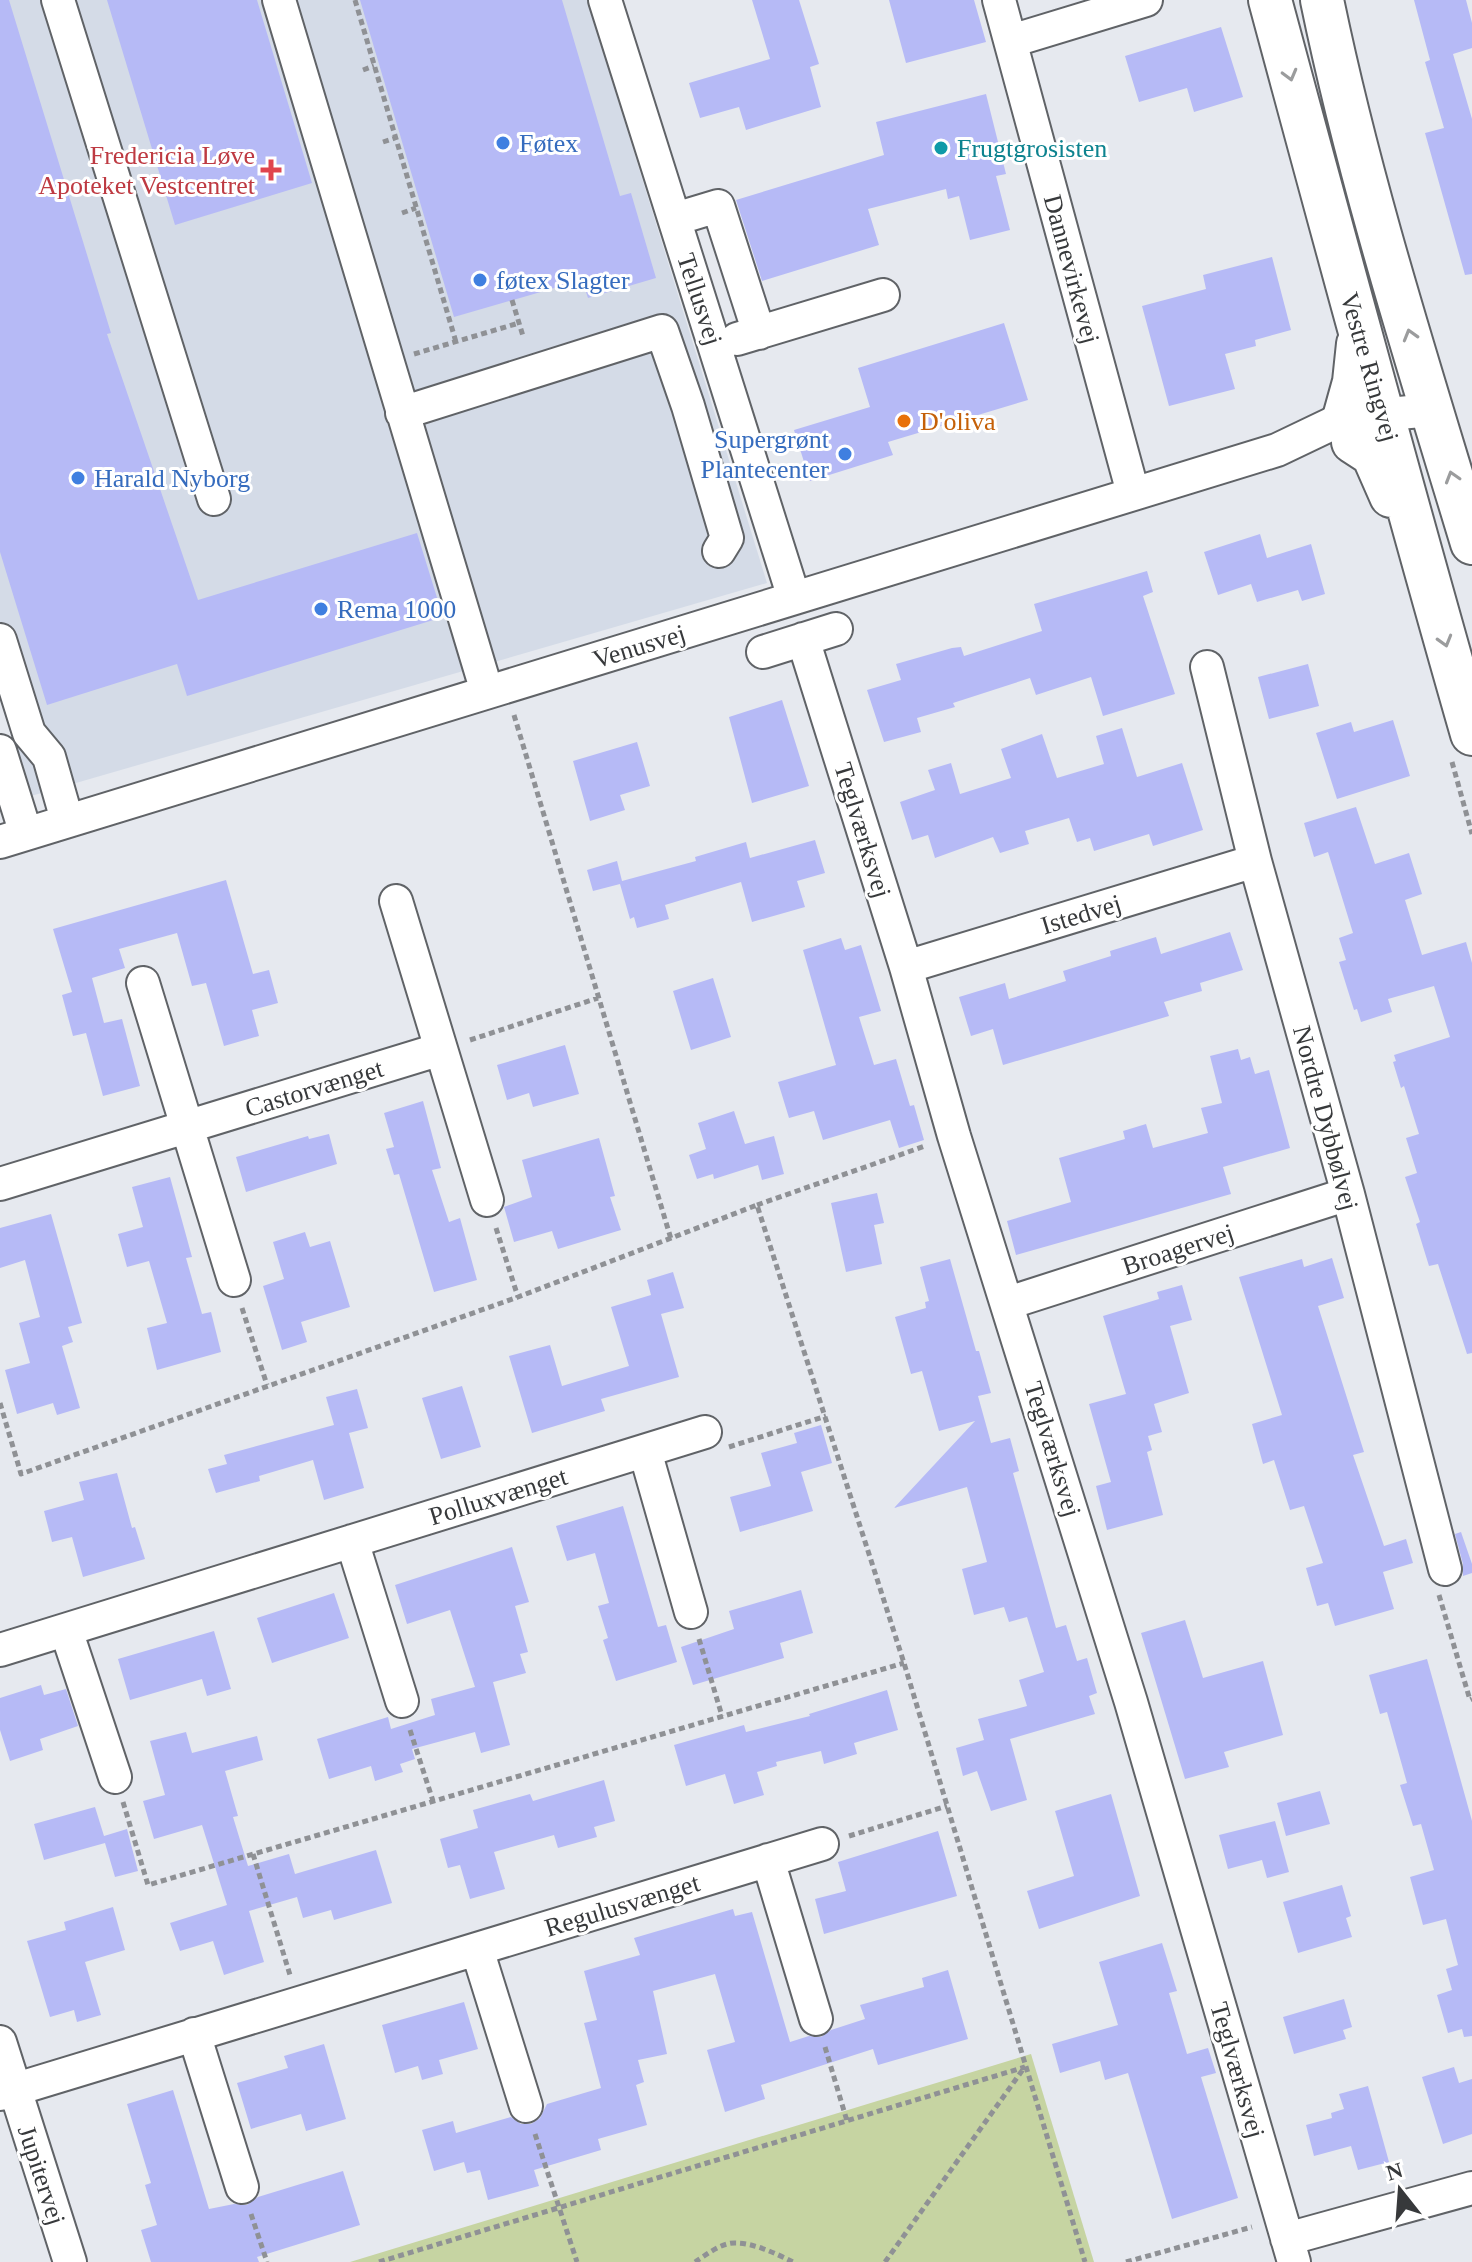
<svg xmlns="http://www.w3.org/2000/svg" width="1472" height="2262" font-family="'Times New Roman',serif">
<style>
.built{fill:#d4dbe7}
.green{fill:#c6d4a2}
.building{fill:#b6baf6}
.lines{fill:none;stroke-linecap:round;stroke-linejoin:round}
.minor-casing{stroke:#606367;stroke-width:36}
.major-casing{stroke:#606367;stroke-width:46}
.path{stroke:#8f9195;stroke-width:5;stroke-dasharray:6 4;stroke-linecap:butt}
.minor{stroke:#fff;stroke-width:32}
.major{stroke:#fff;stroke-width:42}
.oneway{stroke:#9b9c9d}
.shop-dot{fill:#3f7fe0;stroke:#fff;stroke-width:3}
.culture-dot{fill:#0f9aa8;stroke:#fff;stroke-width:3}
.health-dot{fill:#e0444e;stroke:#fff;stroke-width:3}
.food-dot{fill:#e8710a;stroke:#fff;stroke-width:3}
.labels{text-anchor:middle;stroke-width:6;stroke-linejoin:round;paint-order:stroke}
.shop-label{font-size:26px;fill:#366cbe;stroke:#fff;text-anchor:start}
.culture-label{font-size:26px;fill:#0d838f;stroke:#fff;text-anchor:start}
.health-label{font-size:26px;fill:#be3a42;stroke:#fff;text-anchor:end}
.street-label{font-size:26px;fill:#37393b;stroke:#fff}
.food-label{font-size:26px;fill:#c56008;stroke:#fff;text-anchor:start}
</style>
<rect width="100%" height="100%" fill="#e6e9ef"/>
<path class="built" d="M 0,0 L 587,0 L 767,583 L 31,796 L 0,699 Z"/>
<path class="green" d="M 1031,2054 L 1094,2262 L 350,2262 Z"/>
<path class="building" d="M 0,0 L 9,0 L 111,333 L 107,334 L 198,600 L 417,533 L 443,617 L 187,696 L 177,664 L 47,705 L 0,552 Z
M 107,0 L 257,0 L 312,183 L 175,225 Z
M 360,0 L 562,0 L 620,196 L 631,193 L 656,278 L 588,298 L 582,280 L 454,317 Z
M 752,0 L 799,0 L 819,64 L 810,67 L 821,107 L 746,130 L 739,107 L 700,118 L 689,83 L 770,59 Z
M 889,0 L 974,0 L 986,42 L 906,63 Z
M 1414,0 L 1466,0 L 1472,23 L 1472,48 L 1453,54 L 1472,119 L 1472,274 L 1465,275 L 1425,133 L 1444,128 L 1425,62 L 1430,60 Z
M 1221,27 L 1243,97 L 1194,112 L 1187,88 L 1139,102 L 1125,56 Z
M 986,94 L 1006,174 L 996,176 L 1010,230 L 970,240 L 959,196 L 948,199 L 946,189 L 868,209 L 879,245 L 762,281 L 736,200 L 884,155 L 876,122 Z
M 1272,257 L 1291,330 L 1255,340 L 1256,346 L 1225,354 L 1235,389 L 1169,406 L 1142,306 L 1206,289 L 1203,275 Z
M 1004,323 L 1028,400 L 888,442 L 893,455 L 810,481 L 794,430 L 870,407 L 858,368 Z
M 1260,534 L 1267,558 L 1311,544 L 1325,594 L 1302,601 L 1298,590 L 1257,602 L 1251,584 L 1218,595 L 1204,552 Z
M 1147,571 L 1153,592 L 1143,596 L 1175,694 L 1103,716 L 1091,677 L 1036,695 L 1030,678 L 953,703 L 955,707 L 917,718 L 921,732 L 884,742 L 867,690 L 901,680 L 896,664 L 952,648 L 961,647 L 964,656 L 1042,631 L 1034,604 Z
M 1308,664 L 1319,706 L 1269,719 L 1258,677 Z
M 782,700 L 809,786 L 752,803 L 729,717 Z
M 1393,720 L 1410,776 L 1337,799 L 1316,733 L 1351,722 L 1354,732 Z
M 1122,728 L 1137,777 L 1182,763 L 1203,830 L 1153,846 L 1149,834 L 1094,851 L 1090,838 L 1077,842 L 1069,818 L 1025,831 L 1029,844 L 1000,853 L 993,837 L 935,858 L 928,835 L 912,840 L 900,802 L 935,790 L 928,770 L 951,763 L 960,794 L 1011,778 L 1001,749 L 1042,734 L 1057,778 L 1104,764 L 1096,736 Z
M 637,742 L 650,786 L 620,795 L 625,810 L 590,821 L 573,761 Z
M 1356,807 L 1375,864 L 1409,853 L 1422,894 L 1405,900 L 1422,955 L 1466,942 L 1472,963 L 1472,1353 L 1467,1354 L 1438,1264 L 1429,1266 L 1416,1224 L 1420,1222 L 1405,1177 L 1417,1173 L 1406,1138 L 1419,1134 L 1404,1086 L 1401,1088 L 1393,1062 L 1396,1061 L 1394,1055 L 1450,1037 L 1434,986 L 1388,999 L 1392,1012 L 1361,1022 L 1357,1009 L 1354,1010 L 1339,962 L 1346,960 L 1339,938 L 1353,933 L 1328,852 L 1314,857 L 1304,823 Z
M 815,840 L 825,873 L 797,881 L 805,907 L 752,922 L 741,882 L 665,905 L 669,919 L 637,928 L 634,917 L 630,919 L 620,884 L 593,891 L 587,870 L 617,861 L 622,881 L 696,861 L 695,857 L 746,842 L 750,858 Z
M 226,880 L 253,974 L 269,970 L 278,1003 L 252,1010 L 259,1036 L 224,1046 L 206,983 L 192,986 L 177,933 L 119,949 L 125,968 L 92,978 L 104,1023 L 122,1019 L 140,1086 L 103,1096 L 86,1033 L 73,1036 L 62,995 L 72,992 L 53,929 Z
M 1230,932 L 1243,970 L 1200,983 L 1202,991 L 1164,1002 L 1169,1016 L 1003,1065 L 993,1029 L 971,1036 L 959,997 L 1005,983 L 1009,999 L 1066,981 L 1063,971 L 1111,956 L 1110,951 L 1156,937 L 1161,954 Z
M 841,938 L 845,950 L 861,945 L 881,1011 L 859,1017 L 874,1065 L 896,1059 L 910,1106 L 914,1105 L 924,1140 L 899,1148 L 890,1120 L 823,1140 L 814,1111 L 789,1118 L 778,1082 L 836,1065 L 803,950 Z
M 713,978 L 731,1037 L 691,1050 L 673,991 Z
M 565,1045 L 579,1094 L 533,1107 L 529,1093 L 507,1100 L 497,1065 Z
M 1238,1049 L 1241,1060 L 1250,1057 L 1255,1074 L 1269,1070 L 1290,1148 L 1223,1167 L 1231,1194 L 1016,1255 L 1007,1221 L 1071,1202 L 1059,1158 L 1125,1139 L 1123,1131 L 1146,1124 L 1153,1148 L 1208,1133 L 1201,1108 L 1222,1103 L 1210,1056 Z
M 423,1101 L 441,1168 L 432,1170 L 449,1222 L 460,1218 L 477,1280 L 434,1292 L 399,1174 L 394,1175 L 386,1149 L 394,1147 L 384,1113 Z
M 734,1111 L 745,1144 L 774,1136 L 784,1174 L 762,1180 L 758,1165 L 714,1179 L 713,1174 L 697,1179 L 689,1155 L 706,1149 L 698,1123 Z
M 329,1134 L 337,1164 L 246,1192 L 236,1157 L 308,1136 L 309,1139 Z
M 599,1138 L 615,1196 L 610,1197 L 621,1230 L 558,1249 L 552,1231 L 514,1242 L 504,1207 L 532,1197 L 522,1160 Z
M 170,1177 L 192,1257 L 186,1258 L 202,1314 L 211,1312 L 221,1352 L 157,1370 L 147,1328 L 167,1323 L 149,1261 L 127,1267 L 118,1234 L 143,1227 L 132,1187 Z
M 877,1193 L 884,1223 L 874,1225 L 882,1264 L 846,1272 L 831,1203 Z
M 51,1214 L 82,1323 L 68,1327 L 73,1342 L 62,1346 L 80,1408 L 57,1415 L 53,1403 L 17,1414 L 5,1370 L 30,1363 L 19,1323 L 40,1317 L 25,1260 L 0,1268 L 0,1228 Z
M 305,1232 L 310,1247 L 330,1241 L 350,1307 L 301,1322 L 307,1342 L 282,1350 L 263,1286 L 284,1279 L 273,1242 Z
M 1332,1258 L 1344,1298 L 1318,1306 L 1364,1452 L 1353,1455 L 1384,1546 L 1406,1539 L 1413,1563 L 1383,1572 L 1394,1609 L 1335,1626 L 1328,1603 L 1317,1606 L 1306,1568 L 1323,1563 L 1304,1506 L 1290,1510 L 1274,1460 L 1263,1464 L 1252,1424 L 1282,1415 L 1239,1277 L 1302,1259 L 1304,1267 Z
M 950,1259 L 976,1351 L 979,1351 L 991,1393 L 978,1396 L 991,1443 L 1010,1438 L 1019,1471 L 1013,1473 L 1056,1628 L 1066,1625 L 1077,1661 L 1087,1658 L 1097,1693 L 1089,1696 L 1095,1714 L 1010,1739 L 1027,1800 L 991,1811 L 977,1771 L 963,1776 L 956,1748 L 984,1740 L 978,1719 L 1027,1706 L 1019,1680 L 1044,1672 L 1027,1617 L 1009,1622 L 1004,1607 L 974,1615 L 962,1569 L 987,1562 L 967,1487 L 894,1508 L 975,1421 L 939,1431 L 922,1371 L 911,1374 L 895,1317 L 926,1308 L 925,1302 L 929,1301 L 920,1267 Z
M 673,1272 L 684,1308 L 661,1314 L 679,1377 L 601,1399 L 605,1411 L 532,1433 L 509,1356 L 550,1345 L 562,1386 L 629,1366 L 611,1307 L 651,1295 L 647,1280 Z
M 1182,1285 L 1192,1320 L 1170,1326 L 1189,1393 L 1154,1404 L 1162,1432 L 1148,1436 L 1152,1450 L 1147,1452 L 1163,1515 L 1107,1530 L 1096,1486 L 1111,1482 L 1089,1404 L 1126,1394 L 1103,1316 L 1159,1299 L 1157,1292 Z
M 462,1386 L 481,1447 L 441,1459 L 422,1398 Z
M 357,1389 L 368,1428 L 349,1433 L 364,1488 L 324,1500 L 313,1460 L 259,1476 L 260,1481 L 216,1493 L 208,1469 L 227,1464 L 224,1455 L 334,1425 L 326,1397 Z
M 821,1425 L 832,1463 L 801,1472 L 813,1511 L 740,1532 L 730,1497 L 771,1486 L 761,1453 L 797,1443 L 794,1433 Z
M 117,1473 L 132,1528 L 135,1527 L 145,1559 L 83,1577 L 72,1537 L 52,1542 L 44,1511 L 84,1500 L 79,1482 Z
M 623,1506 L 658,1627 L 666,1625 L 677,1662 L 616,1681 L 603,1640 L 608,1638 L 598,1606 L 609,1603 L 595,1553 L 567,1561 L 556,1526 Z
M 1461,1532 L 1472,1564 L 1472,1573 L 1463,1576 L 1463,1564 L 1455,1534 Z
M 512,1547 L 529,1602 L 515,1606 L 528,1652 L 520,1654 L 526,1673 L 475,1687 L 450,1610 L 407,1624 L 395,1585 Z
M 801,1590 L 813,1633 L 780,1643 L 784,1658 L 693,1685 L 681,1647 L 734,1629 L 729,1611 Z
M 334,1593 L 349,1638 L 272,1663 L 257,1618 Z
M 1185,1620 L 1203,1678 L 1263,1661 L 1283,1735 L 1224,1752 L 1229,1767 L 1185,1779 L 1141,1633 Z
M 214,1631 L 231,1689 L 207,1696 L 202,1679 L 130,1700 L 118,1659 Z
M 1427,1659 L 1472,1821 L 1472,2036 L 1464,2037 L 1462,2029 L 1448,2033 L 1437,1995 L 1452,1990 L 1446,1969 L 1458,1965 L 1446,1919 L 1423,1925 L 1410,1877 L 1434,1870 L 1421,1824 L 1413,1826 L 1400,1785 L 1407,1783 L 1387,1712 L 1380,1714 L 1369,1675 Z
M 493,1682 L 510,1745 L 481,1753 L 475,1732 L 412,1749 L 415,1759 L 400,1764 L 403,1772 L 375,1781 L 371,1766 L 329,1779 L 317,1739 L 388,1717 L 391,1729 L 435,1715 L 431,1699 Z
M 41,1685 L 44,1695 L 66,1689 L 78,1726 L 40,1739 L 43,1750 L 10,1761 L 0,1730 L 0,1698 Z
M 887,1690 L 898,1730 L 854,1743 L 857,1754 L 824,1764 L 821,1751 L 776,1762 L 777,1766 L 757,1772 L 764,1795 L 734,1804 L 725,1774 L 686,1786 L 674,1745 L 744,1725 L 746,1732 L 810,1716 L 809,1714 Z
M 186,1732 L 192,1753 L 257,1736 L 263,1760 L 225,1771 L 238,1816 L 233,1817 L 248,1866 L 289,1854 L 295,1874 L 376,1850 L 392,1903 L 334,1920 L 331,1910 L 303,1918 L 297,1897 L 249,1911 L 264,1962 L 224,1975 L 213,1941 L 180,1951 L 170,1923 L 227,1905 L 202,1825 L 154,1839 L 143,1801 L 165,1795 L 150,1741 Z
M 604,1780 L 615,1821 L 594,1827 L 597,1837 L 558,1848 L 554,1835 L 494,1852 L 505,1889 L 470,1899 L 460,1865 L 448,1868 L 440,1839 L 478,1828 L 473,1810 L 530,1794 L 533,1801 Z
M 1320,1791 L 1330,1824 L 1286,1836 L 1277,1803 Z
M 1111,1794 L 1140,1896 L 1039,1929 L 1027,1891 L 1074,1876 L 1055,1811 Z
M 95,1807 L 104,1836 L 127,1829 L 138,1871 L 115,1877 L 105,1843 L 44,1860 L 34,1824 Z
M 1275,1821 L 1289,1872 L 1267,1878 L 1262,1860 L 1228,1869 L 1219,1835 Z
M 938,1831 L 957,1896 L 824,1934 L 815,1899 L 846,1891 L 838,1862 Z
M 1342,1885 L 1351,1916 L 1346,1918 L 1352,1937 L 1298,1953 L 1283,1902 Z
M 113,1907 L 125,1950 L 85,1962 L 101,2015 L 77,2022 L 74,2010 L 50,2017 L 27,1941 L 66,1930 L 64,1922 Z
M 733,1909 L 735,1916 L 752,1912 L 790,2042 L 809,2036 L 821,2037 L 831,2030 L 865,2019 L 860,2005 L 924,1987 L 922,1978 L 948,1970 L 968,2039 L 878,2065 L 873,2049 L 761,2085 L 765,2099 L 725,2112 L 707,2050 L 735,2042 L 715,1974 L 653,1991 L 667,2054 L 638,2060 L 644,2082 L 636,2085 L 647,2125 L 598,2139 L 601,2150 L 534,2170 L 539,2186 L 488,2200 L 480,2170 L 467,2173 L 464,2162 L 434,2171 L 422,2130 L 453,2121 L 456,2133 L 511,2117 L 521,2124 L 531,2124 L 540,2118 L 547,2104 L 601,2088 L 584,2023 L 597,2020 L 584,1971 L 640,1955 L 634,1938 Z
M 1162,1943 L 1177,1991 L 1169,1993 L 1187,2054 L 1208,2048 L 1216,2073 L 1201,2077 L 1238,2198 L 1172,2219 L 1128,2073 L 1105,2080 L 1100,2061 L 1060,2073 L 1052,2044 L 1118,2025 L 1099,1962 Z
M 1344,1999 L 1352,2027 L 1343,2030 L 1346,2039 L 1294,2054 L 1283,2017 Z
M 464,2002 L 478,2049 L 439,2060 L 443,2074 L 422,2080 L 418,2066 L 395,2073 L 382,2025 Z
M 324,2044 L 346,2119 L 306,2131 L 301,2114 L 251,2129 L 237,2083 L 288,2068 L 284,2056 Z
M 1454,2067 L 1459,2083 L 1472,2079 L 1472,2134 L 1443,2144 L 1422,2077 Z
M 1368,2086 L 1389,2162 L 1358,2170 L 1351,2146 L 1314,2156 L 1306,2125 L 1332,2118 L 1331,2113 L 1344,2109 L 1339,2094 Z
M 173,2090 L 209,2209 L 234,2204 L 247,2205 L 258,2197 L 343,2171 L 360,2225 L 257,2257 L 259,2262 L 151,2262 L 141,2230 L 157,2225 L 145,2185 L 151,2183 L 127,2104 Z"/>
<g class="lines">
<defs>
<path id="minor" d="M 58,0 L 214,499
M 279,0 L 487,692
M 605,0 L 794,598
M 999,0 L 1133,493
M 1011,41 L 1146,0
M 675,219 L 718,206 L 759,333
M 737,339 L 883,295
M 402,413 L 662,331 L 688,406 L 727,538 L 719,551
M 803,639 L 906,967 L 954,1136 L 1131,1702 L 1294,2262
M 0,640 L 29,733 L 49,757 L 67,820
M 763,652 L 836,629
M 1207,667 L 1255,861 L 1348,1194 L 1445,1569
M 0,751 L 26,834
M 0,842 L 1277,450 L 1344,418 L 1432,410
M 396,901 L 487,1200
M 906,967 L 1255,861
M 143,983 L 234,1280
M 0,1184 L 441,1049
M 1008,1303 L 1348,1194
M 645,1451 L 691,1612
M 352,1541 L 402,1701
M 66,1630 L 115,1777
M 0,1650 L 705,1432
M 768,1860 L 816,2019
M 477,1949 L 526,2106
M 194,2034 L 242,2187
M 0,2042 L 70,2262
M 0,2094 L 822,1844
M 1287,2239 L 1472,2188"/>
<path id="major" d="M 1270,0 C 1336,245 1402,490 1472,734
M 1322,0 C 1360,184 1418,364 1472,543
M 1344,418 L 1354,382 L 1358,344
M 1353,442 L 1373,455 L 1391,496"/>
</defs>
<use href="#minor" class="minor-casing"/>
<use href="#major" class="major-casing"/>
<path class="path" d="M 355,0 L 456,342
M 363,70 L 374,66
M 383,142 L 395,138
M 402,213 L 416,208
M 512,300 L 523,336
M 414,354 L 519,323
M 514,715 L 671,1239
M 1452,762 L 1472,834
M 470,1040 L 598,998
M 757,1205 L 925,1146
M 496,1228 L 518,1297
M 242,1308 L 267,1385
M 0,1403 L 21,1474 L 518,1297 L 757,1205 L 904,1663 L 1085,2262
M 729,1447 L 826,1416
M 1439,1595 L 1470,1700 L 1472,1699
M 699,1639 L 722,1716
M 410,1730 L 433,1801
M 123,1802 L 148,1885 L 904,1663
M 849,1836 L 947,1806
M 253,1854 L 290,1975
M 825,2047 L 847,2121
M 535,2134 L 577,2262
M 251,2214 L 267,2262
M 379,2262 L 1025,2067
M 695,2262 C 706,2255 722,2242 736,2243 C 754,2243 777,2254 793,2262
M 885,2262 L 1024,2068
M 1126,2262 L 1252,2227"/>
<use href="#minor" class="minor"/>
<use href="#major" class="major"/>
</g>
<defs><path id="oneway-chevron" d="M-2-3.5L2.5 0L-2 3.5" fill="none" stroke-width="1.6" stroke-linecap="round" stroke-linejoin="round" transform="scale(2)"/></defs>
<g class="oneway">
<use href="#oneway-chevron" transform="translate(1290 75) rotate(75)"/>
<use href="#oneway-chevron" transform="translate(1410 335) rotate(-106)"/>
<use href="#oneway-chevron" transform="translate(1452 477) rotate(-107)"/>
<use href="#oneway-chevron" transform="translate(1445 641) rotate(74)"/>
</g>
<g class="shop-dot">
<circle cx="503" cy="143" r="8"/>
<circle cx="480" cy="280" r="8"/>
<circle cx="845" cy="454" r="8"/>
<circle cx="78" cy="478" r="8"/>
<circle cx="321" cy="609" r="8"/>
</g>
<circle class="culture-dot" cx="941" cy="148" r="8"/>
<path class="health-dot" d="M267 158h8v8h8v8h-8v8h-8v-8h-8v-8h8z"/>
<circle class="food-dot" cx="904" cy="421" r="8"/>
<g class="labels">
<g class="shop-label">
<text x="519" y="152">Føtex</text>
<text x="496" y="289">føtex Slagter</text>
<text x="829" y="448" text-anchor="end">Supergrønt<tspan x="829" dy="30">Plantecenter</tspan></text>
<text x="94" y="487">Harald Nyborg</text>
<text x="337" y="618">Rema 1000</text>
</g>
<g class="culture-label">
<text x="957" y="157">Frugtgrosisten</text>
</g>
<g class="health-label">
<text x="255" y="164">Fredericia Løve<tspan x="255" dy="30">Apoteket Vestcentret</tspan></text>
</g>
<g class="street-label">
<text transform="translate(1072 269) rotate(75)" y="9">Dannevirkevej</text>
<text transform="translate(700 299) rotate(72)" y="9">Tellusvej</text>
<text transform="translate(1370 367) rotate(74)" y="9">Vestre Ringvej</text>
<text transform="translate(639 646) rotate(-17)" y="9">Venusvej</text>
<text transform="translate(863 830) rotate(73)" y="9">Teglværksvej</text>
<text transform="translate(1081 914) rotate(-17)" y="9">Istedvej</text>
<text transform="translate(314 1088) rotate(-17)" y="9">Castorvænget</text>
<text transform="translate(1326 1118) rotate(75)" y="9">Nordre Dybbølvej</text>
<text transform="translate(1178 1249) rotate(-18)" y="9">Broagervej</text>
<text transform="translate(1053 1449) rotate(73)" y="9">Teglværksvej</text>
<text transform="translate(498 1496) rotate(-17)" y="9">Polluxvænget</text>
<text transform="translate(622 1905) rotate(-17)" y="9">Regulusvænget</text>
<text transform="translate(1238 2070) rotate(74)" y="9">Teglværksvej</text>
<text transform="translate(42 2175) rotate(72)" y="9">Jupitervej</text>
</g>
<g class="food-label">
<text x="920" y="430">D'oliva</text>
</g>
</g>
<g transform="translate(1400 2190) rotate(343)" stroke="#ffffff" stroke-width="6" paint-order="stroke">
<path d="M0-6L14 30L0 20L-14 30Z" fill="#37393b"/>
<text y="-12" font-size="22" font-weight="bold" text-anchor="middle" fill="#37393b">N</text>
</g>
</svg>
